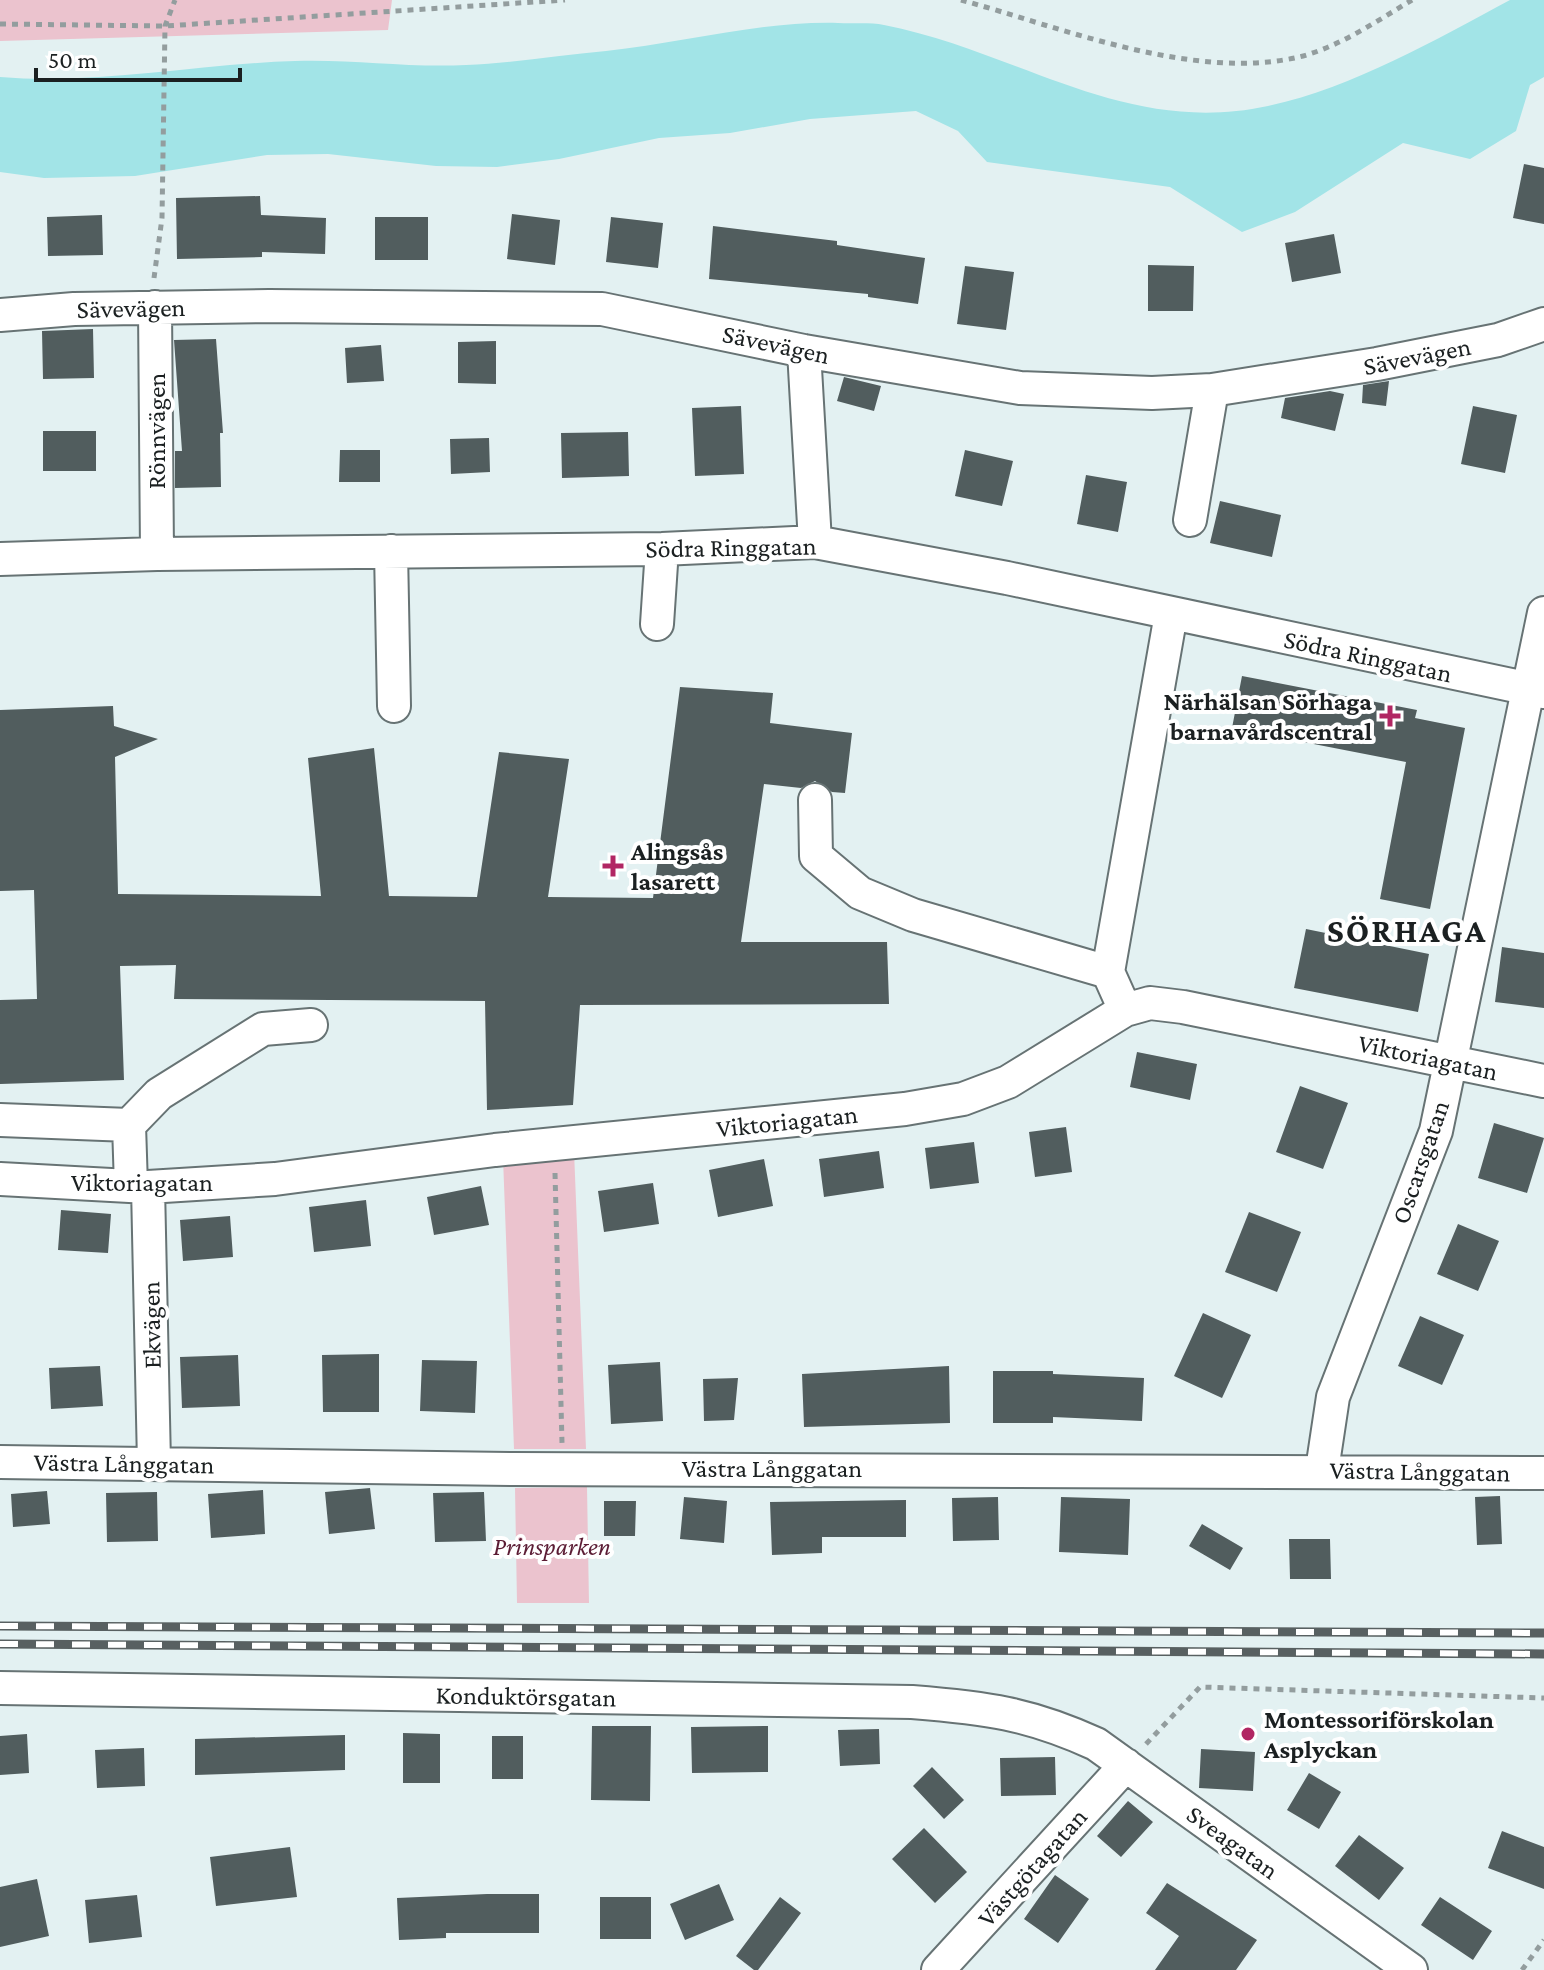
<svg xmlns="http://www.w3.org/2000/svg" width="1544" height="1970" font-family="'Crimson Pro',serif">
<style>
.green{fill:#ebc3ce}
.water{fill:#a2e4e7}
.building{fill:#515d5e}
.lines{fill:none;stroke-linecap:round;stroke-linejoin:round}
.minor-casing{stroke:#677374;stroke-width:36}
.path{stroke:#939d9e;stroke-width:5;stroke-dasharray:6 6;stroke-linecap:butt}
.minor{stroke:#fff;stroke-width:32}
.rail-casing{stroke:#586061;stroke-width:9}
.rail{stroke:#fff;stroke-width:6;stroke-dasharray:18;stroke-linecap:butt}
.poi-dot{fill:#b12663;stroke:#fff;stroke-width:3}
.labels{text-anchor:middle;stroke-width:8;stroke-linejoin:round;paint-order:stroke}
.street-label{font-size:26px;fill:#1b2021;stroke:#fff}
.poi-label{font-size:26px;font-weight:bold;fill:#1b2021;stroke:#fff;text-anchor:start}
.park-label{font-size:26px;font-style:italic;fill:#5b1c34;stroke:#fff}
.district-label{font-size:34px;font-weight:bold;letter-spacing:2px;fill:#1b2021;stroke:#fff}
</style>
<rect width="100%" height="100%" fill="#e3f1f2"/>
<path class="green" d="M 0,0 L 392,0 L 388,30 L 0,41 Z
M 574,1151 L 586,1449 L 514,1449 L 503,1158 Z
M 587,1487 L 589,1603 L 517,1603 L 515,1488 Z"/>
<path class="water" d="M 1510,0 L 1544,0 L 1544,77 L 1530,85 L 1516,131 L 1470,159 L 1403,143 L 1295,212 L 1242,232 L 1170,187 L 987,162 L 958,131 L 916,111 L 810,119 L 730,133 L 659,138 L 559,159 L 497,167 L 436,166 L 328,154 L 267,155 L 135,176 L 44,178 L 0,172 L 0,77 C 98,85 197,64 295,61 C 352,59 409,68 466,65 C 513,63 560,55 606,51 C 684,43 759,21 838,23 C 853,24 870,22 884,25 C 1018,51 1124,137 1268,106 C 1352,88 1435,40 1510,0 Z"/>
<path class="building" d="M 1524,164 L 1544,168 L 1544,224 L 1513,218 Z
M 260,196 L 261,215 L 326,218 L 325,254 L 262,252 L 262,257 L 177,259 L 176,198 Z
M 512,214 L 560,220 L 555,265 L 507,259 Z
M 102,215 L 103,255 L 48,256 L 47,217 Z
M 375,217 L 428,217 L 428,260 L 375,260 Z
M 611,217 L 663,223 L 658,268 L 606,262 Z
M 713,226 L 837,241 L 837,245 L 925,258 L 918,304 L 868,297 L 868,294 L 709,279 Z
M 1334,234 L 1341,273 L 1292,282 L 1285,243 Z
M 1148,265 L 1194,266 L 1193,311 L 1148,311 Z
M 965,266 L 1014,272 L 1006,330 L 957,324 Z
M 93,329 L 94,378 L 43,379 L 42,331 Z
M 216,339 L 223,433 L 220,433 L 221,487 L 175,488 L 175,451 L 182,451 L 174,340 Z
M 496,341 L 496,384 L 458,383 L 458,342 Z
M 381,345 L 384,381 L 347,383 L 345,348 Z
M 844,377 L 881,386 L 874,411 L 837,401 Z
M 1389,381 L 1386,406 L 1362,403 L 1363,385 Z
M 1330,391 L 1344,394 L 1335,431 L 1281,418 L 1285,398 Z
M 741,406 L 744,474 L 695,476 L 692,408 Z
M 1473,406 L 1517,415 L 1505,473 L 1461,464 Z
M 43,431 L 96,431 L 96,471 L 43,471 Z
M 628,432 L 629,476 L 562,478 L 561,433 Z
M 489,438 L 490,472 L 451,474 L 450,439 Z
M 340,450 L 380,450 L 380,482 L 339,482 Z
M 965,450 L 1013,461 L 1002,506 L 955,496 Z
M 1086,475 L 1127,482 L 1118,532 L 1077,524 Z
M 1220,501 L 1281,515 L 1272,557 L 1210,543 Z
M 1242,676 L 1417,710 L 1415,718 L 1465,728 L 1430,909 L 1380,899 L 1406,762 L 1232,728 Z
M 680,687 L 773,693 L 770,723 L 852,733 L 845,793 L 832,792 L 815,781 L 801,788 L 764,784 L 741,942 L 887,942 L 889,1004 L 580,1005 L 573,1105 L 487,1110 L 485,1001 L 174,999 L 176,965 L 120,966 L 124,1080 L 0,1084 L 0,1000 L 37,999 L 34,890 L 0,891 L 0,710 L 113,706 L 114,726 L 158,739 L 115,757 L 118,894 L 321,896 L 308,758 L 374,748 L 389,896 L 477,897 L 499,752 L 569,759 L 548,897 L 653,898 Z
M 1306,929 L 1429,954 L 1418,1012 L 1294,988 Z
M 1502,947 L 1544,953 L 1544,1008 L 1495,1002 Z
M 1137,1052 L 1197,1064 L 1190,1100 L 1130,1087 Z
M 1300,1086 L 1348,1103 L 1323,1169 L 1276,1152 Z
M 1494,1123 L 1544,1138 L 1527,1193 L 1478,1178 Z
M 1066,1127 L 1072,1172 L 1035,1177 L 1029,1132 Z
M 974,1142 L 979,1183 L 930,1189 L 925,1148 Z
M 879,1151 L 884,1188 L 824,1197 L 819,1159 Z
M 764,1159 L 773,1206 L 718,1217 L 709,1170 Z
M 653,1183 L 659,1224 L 604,1232 L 598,1191 Z
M 481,1186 L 489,1225 L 434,1235 L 427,1197 Z
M 366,1200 L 371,1246 L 314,1252 L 309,1207 Z
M 61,1210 L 111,1214 L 108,1253 L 58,1250 Z
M 1249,1212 L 1301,1232 L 1277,1292 L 1225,1272 Z
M 230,1216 L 233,1257 L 183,1261 L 180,1220 Z
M 1458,1224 L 1499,1241 L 1478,1291 L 1437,1274 Z
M 1203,1313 L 1251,1335 L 1222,1398 L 1174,1376 Z
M 1420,1316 L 1464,1335 L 1442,1385 L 1398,1366 Z
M 379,1354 L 379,1412 L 323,1412 L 322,1355 Z
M 238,1355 L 240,1406 L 182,1408 L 180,1357 Z
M 422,1360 L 477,1361 L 475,1413 L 420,1411 Z
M 660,1362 L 663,1421 L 611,1424 L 608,1365 Z
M 100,1366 L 103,1406 L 51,1409 L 49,1368 Z
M 949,1366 L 950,1423 L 804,1427 L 802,1374 Z
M 993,1371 L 1053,1371 L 1053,1374 L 1144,1378 L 1142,1421 L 1053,1417 L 1053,1423 L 993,1423 Z
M 738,1378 L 734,1420 L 704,1421 L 703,1379 Z
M 370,1488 L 375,1529 L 329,1534 L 325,1492 Z
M 263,1490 L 265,1534 L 211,1538 L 208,1494 Z
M 47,1491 L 50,1524 L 13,1527 L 11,1494 Z
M 157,1492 L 158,1541 L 107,1542 L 106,1493 Z
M 484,1492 L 486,1541 L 435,1542 L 433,1493 Z
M 1500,1496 L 1502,1544 L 1477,1545 L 1475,1497 Z
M 684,1497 L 727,1501 L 724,1543 L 680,1539 Z
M 998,1497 L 999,1540 L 953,1541 L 952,1498 Z
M 1061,1497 L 1130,1499 L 1128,1555 L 1059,1552 Z
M 906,1500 L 906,1537 L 822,1537 L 822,1553 L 772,1555 L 770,1502 Z
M 604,1501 L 636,1501 L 635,1536 L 604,1536 Z
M 1202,1524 L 1243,1548 L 1230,1570 L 1189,1546 Z
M 1289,1539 L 1330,1539 L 1331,1579 L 1290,1579 Z
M 592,1726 L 651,1726 L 650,1801 L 591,1800 Z
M 768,1726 L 768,1772 L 692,1773 L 691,1727 Z
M 879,1729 L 880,1764 L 840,1766 L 838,1730 Z
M 403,1733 L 440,1734 L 440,1783 L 403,1783 Z
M 27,1734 L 29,1773 L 0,1775 L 0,1736 Z
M 345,1735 L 345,1770 L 195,1775 L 195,1739 Z
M 492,1736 L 523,1736 L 523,1779 L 492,1779 Z
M 144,1748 L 145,1786 L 97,1788 L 95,1750 Z
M 1201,1749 L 1255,1752 L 1253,1791 L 1199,1788 Z
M 1055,1757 L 1056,1795 L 1001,1796 L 1000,1758 Z
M 932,1767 L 964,1800 L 944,1819 L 913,1786 Z
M 1309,1773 L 1341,1792 L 1319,1829 L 1287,1810 Z
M 1128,1801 L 1153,1822 L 1121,1857 L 1097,1836 Z
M 924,1828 L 967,1872 L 935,1903 L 892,1859 Z
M 1502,1831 L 1544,1847 L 1544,1889 L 1488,1868 Z
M 1359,1835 L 1404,1868 L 1379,1900 L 1335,1866 Z
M 290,1847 L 297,1897 L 216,1906 L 210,1857 Z
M 1055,1875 L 1089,1899 L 1058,1943 L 1024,1919 Z
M 37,1879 L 49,1936 L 0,1947 L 0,1887 Z
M 1167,1883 L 1257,1940 L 1236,1970 L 1155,1970 L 1179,1936 L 1146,1913 Z
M 719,1884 L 734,1920 L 685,1940 L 670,1904 Z
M 487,1894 L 539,1894 L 539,1933 L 446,1933 L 446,1938 L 399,1940 L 397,1898 Z
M 137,1895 L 142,1937 L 89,1943 L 85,1900 Z
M 600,1897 L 651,1897 L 651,1939 L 600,1939 Z
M 780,1897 L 801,1913 L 758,1970 L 754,1970 L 736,1956 Z
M 1440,1897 L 1492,1931 L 1473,1960 L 1421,1925 Z"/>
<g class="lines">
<defs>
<path id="minor" d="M 155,307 L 157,554
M 0,315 L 74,309 L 269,306 L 602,309 L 804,351 L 1020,388 L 1152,393 L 1212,390 L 1377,364 L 1498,340 L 1544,324
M 804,351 L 815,542
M 1190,520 L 1212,390
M 391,551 L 394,706
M 0,559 L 157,554 L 662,549 L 815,542 L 1007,578 L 1544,692
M 657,624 L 662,549
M 815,800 L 816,856 L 860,893 L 913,915 L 1108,972
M 1125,1010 L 1108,972 L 1171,614
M 0,1120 L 129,1125 L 131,1186
M 129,1125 L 159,1094 L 263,1029 L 311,1025
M 0,1179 L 148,1187 L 275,1179 L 495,1150 L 905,1109 L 963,1099 L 1008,1082 L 1125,1010 L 1150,1003 L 1183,1007 L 1544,1081
M 148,1187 L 154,1463
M 0,1462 L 515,1469 L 1544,1473
M 1322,1470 L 1333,1397 L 1436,1131 L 1544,613
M 0,1688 L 912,1702 C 986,1708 1028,1713 1096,1744 L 1411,1970
M 938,1970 L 1126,1765"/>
</defs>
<use href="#minor" class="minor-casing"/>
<path class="path" d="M 961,0 C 1063,28 1197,83 1303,56 C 1342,45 1377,21 1412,0
M 0,24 L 165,26 L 565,0
M 154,278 L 162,218 L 165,26 L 175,0
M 555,1173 L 562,1443
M 1146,1744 L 1200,1687 L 1544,1698
M 1522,1970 L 1544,1940"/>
<use href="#minor" class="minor"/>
<defs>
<path id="rail" d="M 0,1626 L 1544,1633
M 0,1644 L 1544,1654"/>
</defs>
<use href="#rail" class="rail-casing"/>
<use href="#rail" class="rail"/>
</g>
<g class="poi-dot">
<path d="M1386 704h8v8h8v8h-8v8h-8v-8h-8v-8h8z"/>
<path d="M609 854h8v8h8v8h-8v8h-8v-8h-8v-8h8z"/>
<circle cx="1248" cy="1734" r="8"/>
</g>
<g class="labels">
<g class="street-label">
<text transform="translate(131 308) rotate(-1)" y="9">Sävevägen</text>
<text transform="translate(776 344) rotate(12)" y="9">Sävevägen</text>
<text transform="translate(1417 356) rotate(-11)" y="9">Sävevägen</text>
<text transform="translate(156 431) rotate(-90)" y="9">Rönnvägen</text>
<text transform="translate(731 547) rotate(-1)" y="9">Södra Ringgatan</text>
<text transform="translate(1368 656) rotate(12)" y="9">Södra Ringgatan</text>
<text transform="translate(1428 1057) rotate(12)" y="9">Viktoriagatan</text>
<text transform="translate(787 1121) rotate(-6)" y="9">Viktoriagatan</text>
<text transform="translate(1420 1162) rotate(-71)" y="9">Oscarsgatan</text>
<text x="142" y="1191">Viktoriagatan</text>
<text transform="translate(151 1325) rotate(-91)" y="9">Ekvägen</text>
<text transform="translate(124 1463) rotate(1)" y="9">Västra Långgatan</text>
<text x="772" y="1477">Västra Långgatan</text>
<text transform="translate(1420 1471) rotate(1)" y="9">Västra Långgatan</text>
<text transform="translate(526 1696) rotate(1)" y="9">Konduktörsgatan</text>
<text transform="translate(1233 1842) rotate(36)" y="9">Sveagatan</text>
<text transform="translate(1032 1867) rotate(-48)" y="9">Västgötagatan</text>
</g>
<g class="poi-label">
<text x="1372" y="710" text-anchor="end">Närhälsan Sörhaga<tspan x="1372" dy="30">barnavårdscentral</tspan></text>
<text x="631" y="860">Alingsås<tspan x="631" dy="30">lasarett</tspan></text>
<text x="1264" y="1728">Montessoriförskolan<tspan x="1264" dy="30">Asplyckan</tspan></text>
</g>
<g class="park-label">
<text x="552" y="1555">Prinsparken</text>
</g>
<g class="district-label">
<text x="1407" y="942">SÖRHAGA</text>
</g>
</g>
<path d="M36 68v12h204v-12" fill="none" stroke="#1b2021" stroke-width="4"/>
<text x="48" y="68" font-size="24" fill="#1b2021" stroke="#ffffff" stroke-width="6" paint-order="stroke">50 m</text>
</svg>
